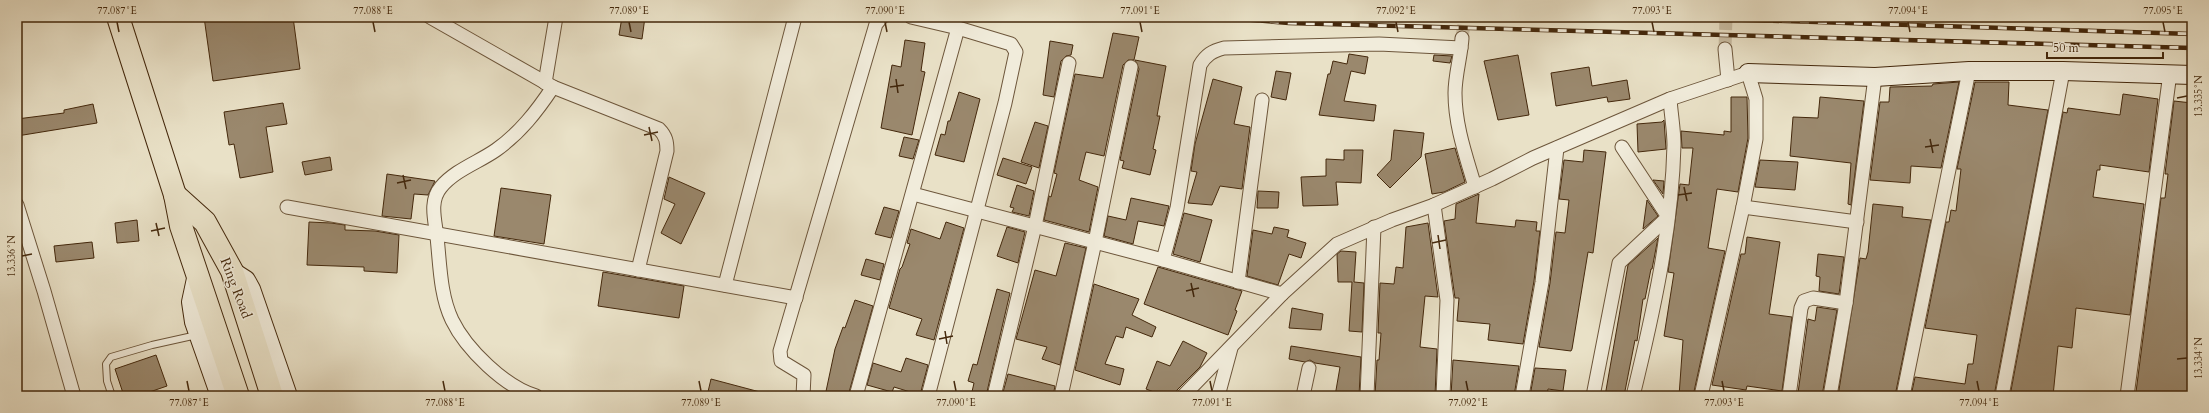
<svg xmlns="http://www.w3.org/2000/svg" width="2209" height="413" viewBox="0 0 2209 413" font-family="Cardo,serif">
	<rect width="100%" height="100%" fill="#e9e1c7"/>
	<filter id="stains"><feTurbulence type="fractalNoise" baseFrequency=".005" numOctaves="4"/><feColorMatrix values="0 0 0 0 .2 0 0 0 0 .09 0 0 0 0 .02 0 0 0 .5 -.17"/></filter>
	<radialGradient id="worn" r=".72"><stop offset=".6" stop-color="#630" stop-opacity="0"/><stop offset="1" stop-color="#630" stop-opacity=".3"/></radialGradient>
	<g fill="#9a886d" stroke="#44280c">
		<path d="M204 17H293L300 69 213 81Z"/>
		<path d="M622 17H645L642 39 619 35Z"/>
		<path d="M1113 33 1139 37 1134 60H1128L1123 65 1104 156 1086 152 1079 180 1098 187 1089 232 1044 220 1049 196 1051 197 1057 174 1054 173 1075 74 1103 78Z"/>
		<path d="M905 40 925 43 921 71 925 72 912 135 881 128 892 65 901 67Z"/>
		<path d="M1050 41 1073 45 1071 55 1066 56 1061 61 1054 97 1043 95Z"/>
		<path d="M1349 54 1368 57 1365 74 1351 71 1344 101 1376 105 1374 121 1319 115 1328 74H1330L1333 61 1347 64Z"/>
		<path d="M1434 55 1452 56 1450 63 1433 61Z"/>
		<path d="M1518 55 1529 115 1498 120 1484 61Z"/>
		<path d="M1135 60 1166 66 1157 116H1160L1153 149 1156 150 1150 175 1122 168 1124 161 1120 160 1139 69Z"/>
		<path d="M1589 67 1592 86 1627 80 1630 99 1608 102 1607 97 1556 106 1551 73Z"/>
		<path d="M1276 71 1291 73 1286 100 1271 97Z"/>
		<path d="M1213 79 1242 87 1234 124 1250 127 1242 189 1220 186 1212 205 1188 203 1197 172 1191 171 1195 144Z"/>
		<path d="M1959 82 1941 168 1911 166 1910 183 1870 180 1880 102H1889L1890 87 1932 86 1933 84Z"/>
		<path d="M1975 82H2009L2008 105 2048 110 1994 396H1911L1915 377 1965 384 1968 364H1973L1977 335 1925 328 1946 222H1949L1951 210 1956 211 1961 169H1957Z"/>
		<path d="M959 92 980 99 964 162 935 155 941 134 945 135 948 121H950Z"/>
		<path d="M2123 94 2158 99 2149 172 2100 165V170H2097L2093 197 2144 204 2130 315 2076 308 2072 348 2058 346 2053 396H2010L2063 112 2067 113 2068 108 2120 115Z"/>
		<path d="M1731 97H1747L1748 138 1738 192 1717 189 1708 248 1725 251 1693 396H1679L1683 340 1664 336 1674 273 1668 272 1680 184 1689 185 1693 148H1682L1681 131 1724 135V131L1731 132Z"/>
		<path d="M1820 97 1864 101 1851 205 1848 204 1851 163 1790 156 1793 117 1818 118Z"/>
		<path d="M2174 101 2192 103V396H2165L2136 392 2161 198H2165L2168 174H2165Z"/>
		<path d="M283 103 287 124 266 127 273 172 240 178 234 144 229 145 224 112Z"/>
		<path d="M93 104 97 123 17 136V119L64 113V110Z"/>
		<path d="M1664 120 1666 149 1638 152 1637 124 1662 122Z"/>
		<path d="M1035 122 1048 126 1039 168 1021 162Z"/>
		<path d="M1394 130 1424 133 1421 157 1390 188 1377 175 1391 160Z"/>
		<path d="M904 137 919 140 913 159 899 156Z"/>
		<path d="M1455 148 1465 182 1444 192 1432 194 1425 154Z"/>
		<path d="M1344 150H1363L1361 183 1336 182 1338 205 1303 206 1301 177 1326 176V159L1344 160Z"/>
		<path d="M1584 150 1606 152 1593 253 1588 252 1572 349 1571 351 1539 347 1550 283 1556 232 1565 233 1569 200 1559 199 1564 160 1583 162Z"/>
		<path d="M330 157 332 170 305 175 302 162Z"/>
		<path d="M1003 158 1032 167 1026 184 997 175Z"/>
		<path d="M1760 160 1798 162 1795 190 1755 187Z"/>
		<path d="M387 174 435 181 428 195 414 194 411 219 382 216Z"/>
		<path d="M669 177 705 193 681 244 661 233 675 204 664 199Z"/>
		<path d="M1653 180 1664 181 1663 194Z"/>
		<path d="M1017 185 1034 191 1029 216 1012 212 1014 208 1010 207Z"/>
		<path d="M501 188 551 195 544 244 494 236Z"/>
		<path d="M1258 191 1279 192 1278 208H1257Z"/>
		<path d="M1479 194 1476 223 1515 227 1516 220 1537 222 1536 231H1540L1534 281 1523 344 1488 340 1490 324 1457 321 1459 298H1455L1444 221 1455 219 1456 204Z"/>
		<path d="M1131 198 1169 206 1164 226 1138 221 1133 244 1104 236 1108 216 1126 220Z"/>
		<path d="M1647 200 1658 216 1643 229 1646 207Z"/>
		<path d="M1873 204 1903 207 1902 217 1931 220 1895 396H1838L1860 258 1866 259 1868 252Z"/>
		<path d="M884 207 899 211 891 238 875 234Z"/>
		<path d="M1184 213 1212 220 1200 262 1173 254Z"/>
		<path d="M137 220 139 241 117 243 115 223Z"/>
		<path d="M309 222 331 223 345 225V230L375 231 399 235 397 273 364 271V267L307 265Z"/>
		<path d="M946 222 964 228 934 340 916 335 922 319 889 308 900 269 902 267 910 244 907 243 911 229 940 239Z"/>
		<path d="M1428 223 1438 297 1425 296 1420 347 1437 349 1435 396H1375L1377 360H1379L1381 333H1378L1380 283 1394 284 1396 267 1403 268 1406 227Z"/>
		<path d="M1007 227 1025 232 1018 263 997 256Z"/>
		<path d="M1274 227 1289 230 1287 237 1306 243 1301 258 1289 254 1278 285 1247 276 1253 230 1272 234Z"/>
		<path d="M1747 237 1780 242 1769 314 1792 317 1782 391 1747 386 1746 390 1712 385 1741 254H1745Z"/>
		<path d="M1658 238 1652 269H1651L1645 299H1643L1637 341 1635 340 1624 396H1605L1628 265Z"/>
		<path d="M92 242 94 258 56 262 54 246Z"/>
		<path d="M1065 243 1086 248 1060 365 1042 359 1047 347 1016 339 1035 270 1056 276Z"/>
		<path d="M1341 251 1356 252 1354 282 1364 283 1362 332 1349 331 1352 282H1338L1337 254Z"/>
		<path d="M1818 254 1844 257 1839 294 1819 291 1820 277 1816 276Z"/>
		<path d="M866 259 884 264 880 280 861 275Z"/>
		<path d="M1158 267 1242 291 1235 310 1237 311 1228 335 1144 304Z"/>
		<path d="M603 272 684 286 679 318 598 306Z"/>
		<path d="M1094 284 1139 299 1132 315 1156 327 1152 337 1126 327 1123 338 1116 336 1105 364 1124 369 1120 385 1075 370Z"/>
		<path d="M997 289 1010 293 986 396H971L974 383 968 381 973 364 977 365Z"/>
		<path d="M855 300 873 306 848 396H825L835 349 843 327 845 328Z"/>
		<path d="M1817 307 1837 310 1822 396H1804V394L1798 393 1808 319 1815 321Z"/>
		<path d="M1292 308 1323 314 1321 330 1289 328Z"/>
		<path d="M1183 341 1207 353 1200 367 1177 390 1175 396H1164L1146 389 1157 361 1170 366Z"/>
		<path d="M1291 346 1361 357 1359 396H1335L1340 367 1315 363 1310 360 1305 362 1289 359Z"/>
		<path d="M156 355 167 386 138 396H124L115 369Z"/>
		<path d="M906 358 928 365 920 395 894 387 892 392 867 385 873 363 901 372Z"/>
		<path d="M1453 360 1519 366 1514 396H1451Z"/>
		<path d="M1535 368 1566 370 1563 391 1548 389 1547 396H1530Z"/>
		<path d="M1008 374 1055 386 1053 396H1002Z"/>
		<path d="M711 379 760 392 759 396H707Z"/>
	</g>
	<g fill="none" stroke-linecap="round" stroke-linejoin="round">
		<g stroke="#c8bca2" stroke-width="13" stroke-dasharray="13 6" stroke-linecap="butt">
			<path d="M1462 38 1465 17"/>
			<path d="M1725 49 1726 17"/>
		</g>
		<g stroke="#6d563b" stroke-width="8">
			<path id="lane" d="M112 396 107 381 106 364 111 357 152 345 197 335"/>
		</g>
		<g stroke="#6d563b" stroke-width="15">
			<g id="street">
				<path d="M430 17 553 87 659 129C666 136 667 142 667 151L638 270"/>
				<path d="M911 17 958 28 1011 44 1016 52 1005 103 928 396"/>
				<path d="M1462 38C1461 56 1455 75 1455 93 1455 126 1466 156 1475 187"/>
				<path d="M1725 49 1728 80"/>
				<path d="M545 83 556 17"/>
				<path d="M913 194 1163 260 1282 294"/>
				<path d="M17 205 44 291 74 396"/>
				<path d="M1434 205 1447 300 1443 396"/>
				<path d="M287 207 796 298"/>
				<path d="M1743 207 1857 222"/>
				<path d="M1163 260 1177 208 1200 65C1206 55 1212 51 1224 48L1379 44 1461 48"/>
				<path d="M1238 282 1262 100"/>
				<path d="M725 285 795 17"/>
				<path d="M536 396C505 387 466 349 452 320 440 295 440 264 437 237 435 220 429 201 441 187 455 170 479 162 496 150 520 133 537 111 553 87"/>
				<path d="M803 396 804 375 781 361 780 351 876 24 882 17"/>
				<path d="M856 396 958 28"/>
				<path d="M994 396 1035 226 1069 63"/>
				<path d="M1061 396 1095 242 1131 67"/>
				<path d="M1183 396 1282 294 1337 244 1392 220 1434 205 1492 179 1533 158 1670 99 1748 73 1756 99V139L1743 207 1701 396"/>
				<path d="M1218 396 1231 348"/>
				<path d="M1303 396 1309 368"/>
				<path d="M1367 396 1374 227"/>
				<path d="M1522 396 1542 282 1557 148"/>
				<path d="M1593 396 1619 263 1668 217 1622 147"/>
				<path d="M1633 396C1653 314 1672 229 1674 145 1674 130 1671 114 1670 99"/>
				<path d="M1789 396 1801 308 1804 301 1813 298 1846 303"/>
				<path d="M1830 396 1846 303 1875 77"/>
				<path d="M1903 396 1969 71"/>
				<path d="M2002 396 2063 71"/>
				<path d="M2127 396 2170 73"/>
			</g>
		</g>
		<g stroke="#44280c" stroke-width="20">
			<g id="secondary">
				<path d="M1748 73 1875 77 1969 71H2063L2192 75"/>
				<path d="M232 271 246 280 251 289 288 396"/>
				<path d="M197 274 191 302 194 322 220 396"/>
			</g>
		</g>
		<g stroke="#44280c" stroke-width="24">
			<g id="highway">
				<path d="M118 17 175 195 181 226 238 396"/>
				<path d="M175 195 205 222 232 271 272 396"/>
			</g>
		</g>
		<use href="#lane" stroke="#f1ecdb" stroke-width="6"/>
		<use href="#street" stroke="#f1ecdb" stroke-width="13"/>
		<use href="#secondary" stroke="#f1ecdb" stroke-width="18"/>
		<use href="#highway" stroke="#e9e1c7" stroke-width="22"/>
		<g stroke="#44280c" stroke-width="4.5">
			<g id="rail">
				<path d="M1216 17 1289 23 2192 48"/>
				<path d="M1656 17 2192 34"/>
			</g>
		</g>
		<use href="#rail" stroke="#f1ecdb" stroke-width="3" stroke-dasharray="9" stroke-linecap="butt"/>
	</g>
	<path fill="none" stroke="#44280c" stroke-width="1.5" d="M117 22 119 32M373 22 375 32M629 22 631 32M885 22 887 32M1140 22 1142 32M1396 22 1398 32M1652 22 1654 32M1908 22 1910 32M2163 22 2165 32M896 79 898 93M890 87 904 85M2177 98 2187 96M649 127 652 141M644 135 658 132M1930 139 1933 153M1925 147 1939 145M403 175 406 189M397 183 411 180M1684 187 1687 201M1678 195 1692 193M156 223 159 236M151 231 165 228M1438 235 1440 249M1432 243 1446 240M22 256 32 254M1191 283 1194 297M1186 291 1199 288M945 331 947 344M939 339 953 336M2177 359 2187 358M187 381 189 391M443 381 445 391M699 381 701 391M954 381 956 391M1210 381 1212 391M1466 381 1468 391M1722 381 1724 391M1977 381 1979 391"/>
	<g text-anchor="middle" dominant-baseline="central" stroke-width="3" stroke-linejoin="round" paint-order="stroke">
		<g font-size="14" fill="#44280c" stroke="#f1ecdb">
			<text transform="translate(236 288) rotate(69)">Ring Road</text>
		</g>
	</g>
	<rect width="2209" height="413" fill="none" stroke="#e9e1c7" stroke-width="44"/>
	<path d="M2047 52v6h116v-6" fill="none" stroke="#44280c" stroke-width="2"/>
	<text x="2053" y="52" font-size="12" fill="#44280c" stroke="#f1ecdb" stroke-width="3" paint-order="stroke">50 m</text>
	<rect x="22" y="22" width="2165" height="369" fill="none" stroke="#44280c" stroke-width="1.5"/>
	<g font-size="10" text-anchor="middle" fill="#44280c">
		<text x="117" y="14">77.087°E</text>
		<text x="373" y="14">77.088°E</text>
		<text x="629" y="14">77.089°E</text>
		<text x="885" y="14">77.090°E</text>
		<text x="1140" y="14">77.091°E</text>
		<text x="1396" y="14">77.092°E</text>
		<text x="1652" y="14">77.093°E</text>
		<text x="1908" y="14">77.094°E</text>
		<text x="2163" y="14">77.095°E</text>
		<text transform="translate(2198 96) rotate(-90)" y="4">13.335°N</text>
		<text transform="translate(11 256) rotate(-90)" y="4">13.336°N</text>
		<text transform="translate(2198 358) rotate(-90)" y="4">13.334°N</text>
		<text x="189" y="406">77.087°E</text>
		<text x="445" y="406">77.088°E</text>
		<text x="701" y="406">77.089°E</text>
		<text x="956" y="406">77.090°E</text>
		<text x="1212" y="406">77.091°E</text>
		<text x="1468" y="406">77.092°E</text>
		<text x="1724" y="406">77.093°E</text>
		<text x="1979" y="406">77.094°E</text>
	</g>
	<rect width="100%" height="100%" filter="url(#stains)"/>
	<rect width="100%" height="100%" fill="url(#worn)"/>
</svg>
